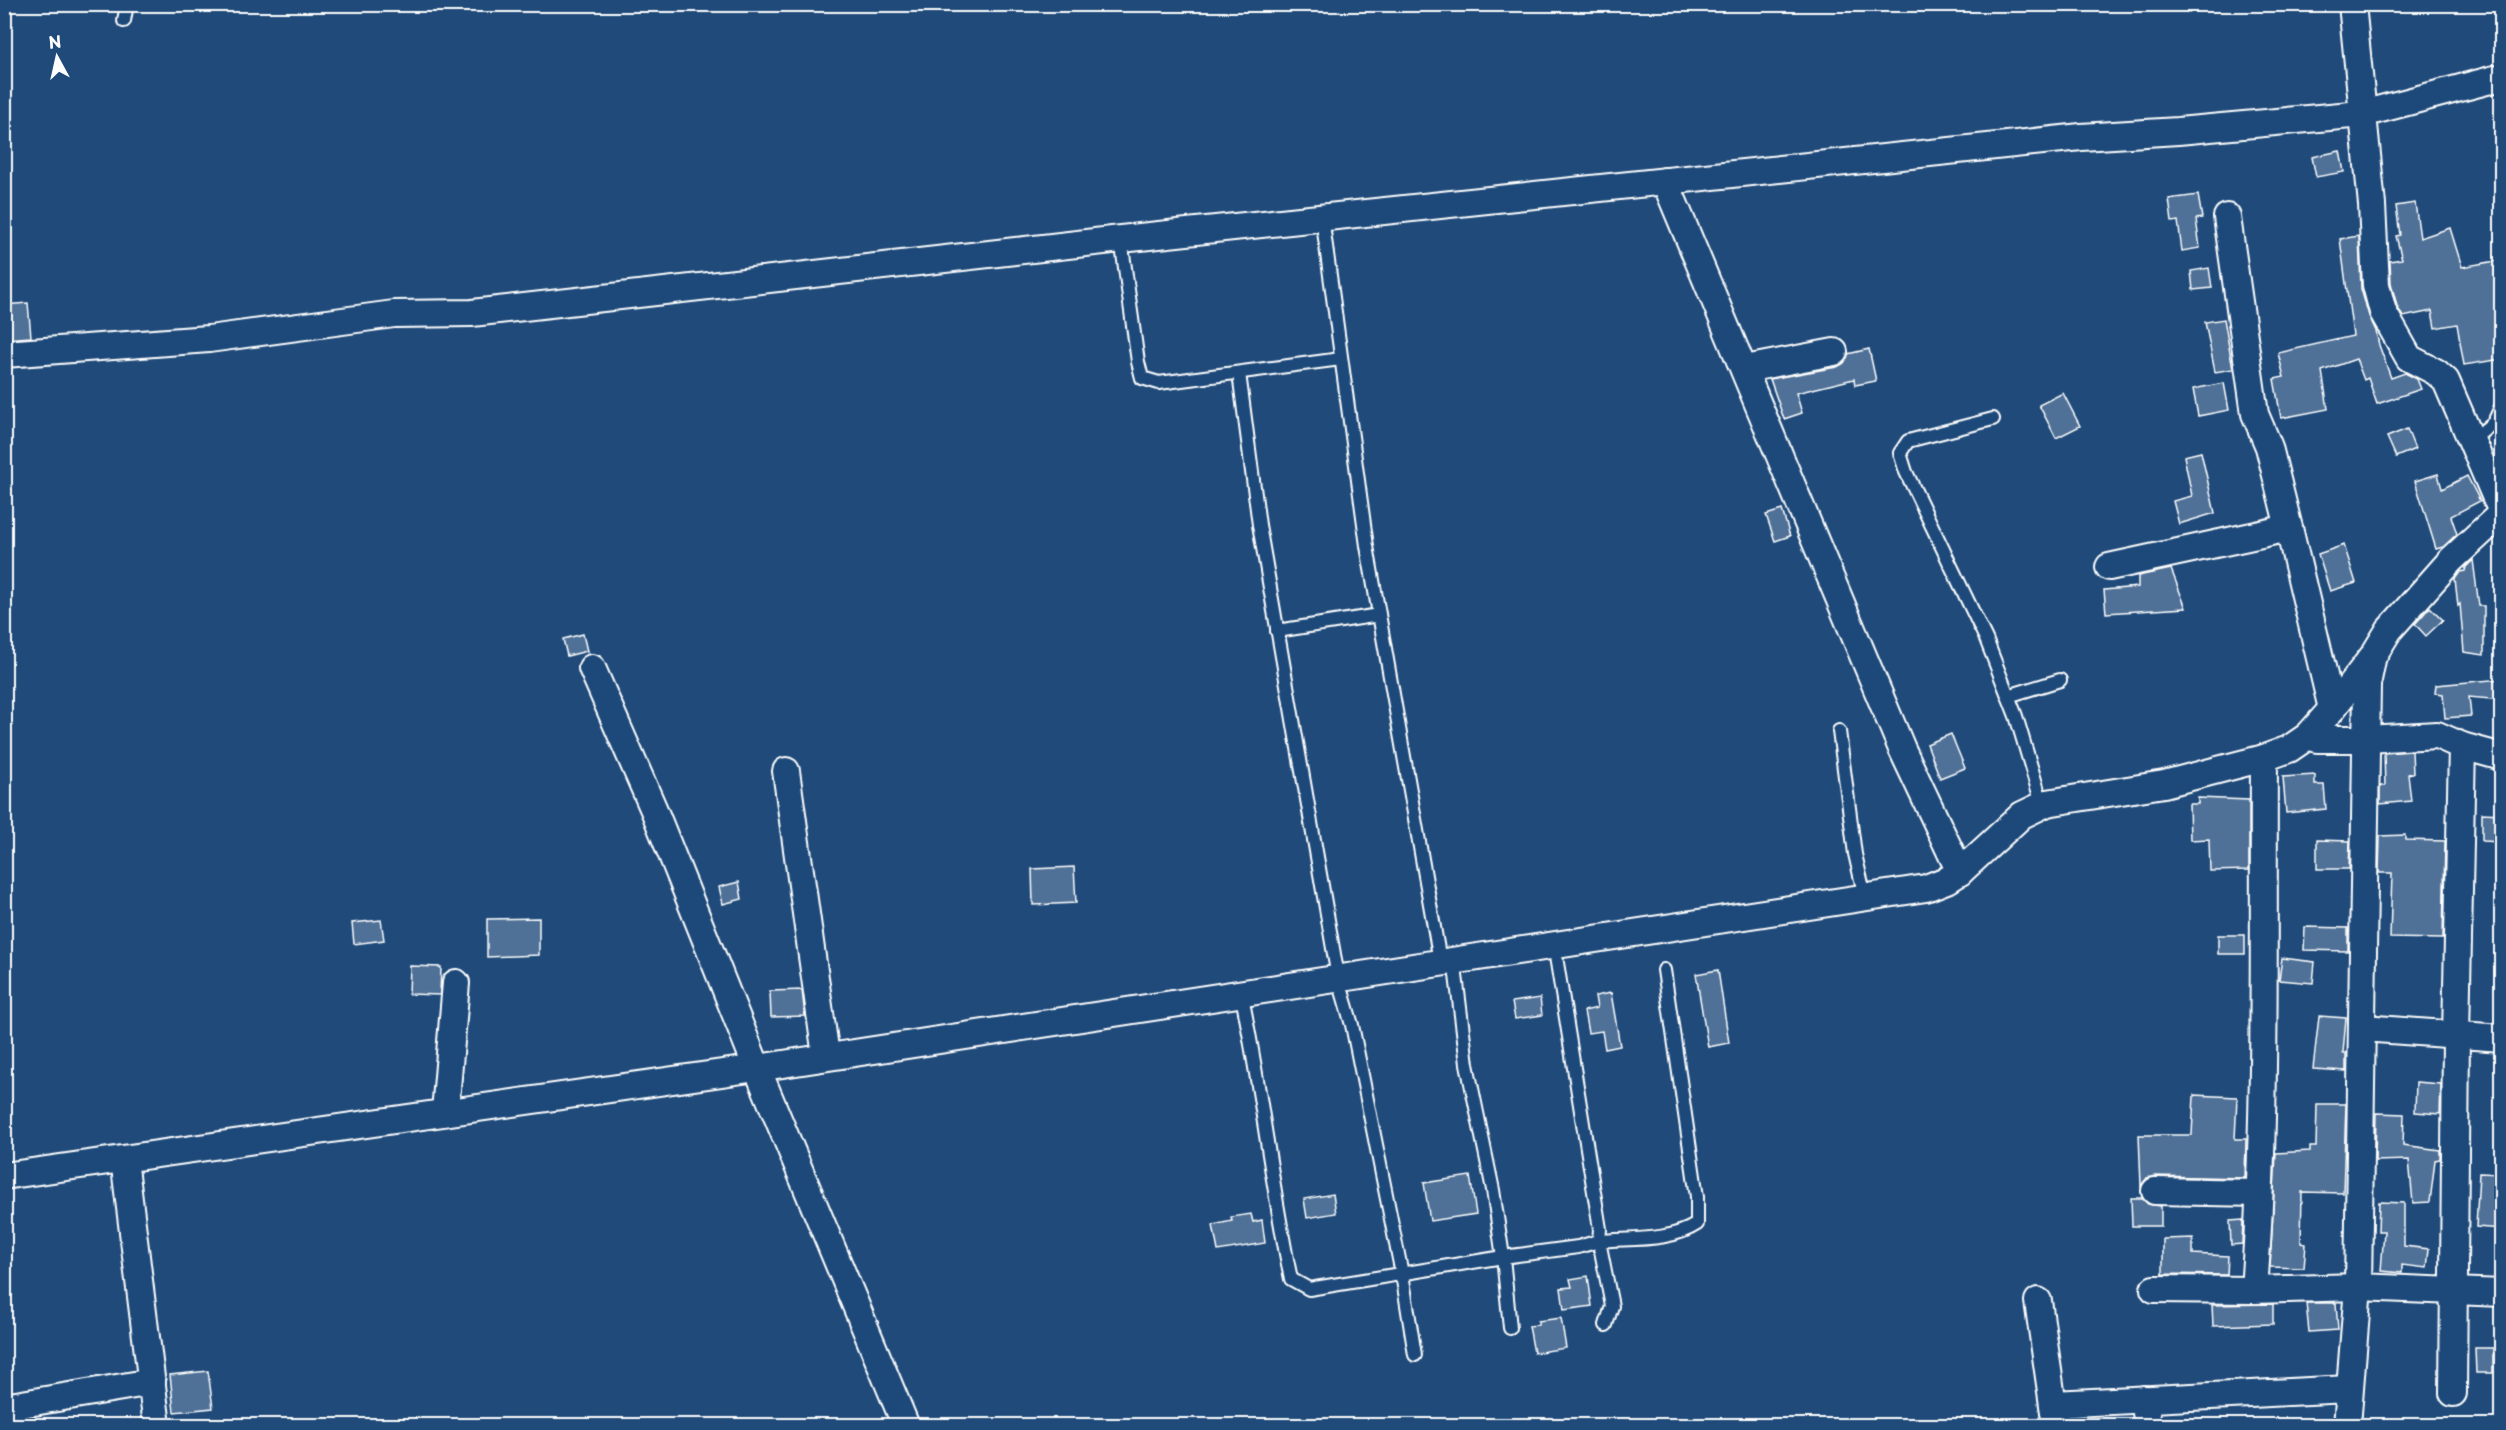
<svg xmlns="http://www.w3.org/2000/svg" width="2506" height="1430" viewBox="0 0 2506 1430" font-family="'Playpen Sans',sans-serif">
	<rect width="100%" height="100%" fill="#1f4a7a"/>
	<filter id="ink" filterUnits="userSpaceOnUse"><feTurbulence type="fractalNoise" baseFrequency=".0167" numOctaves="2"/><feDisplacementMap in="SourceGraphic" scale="12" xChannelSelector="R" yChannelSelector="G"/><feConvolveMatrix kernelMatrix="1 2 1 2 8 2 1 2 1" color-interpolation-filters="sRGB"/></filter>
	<g filter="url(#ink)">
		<g fill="#507197" stroke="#fff" stroke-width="1.5">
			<path d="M2340 151 2344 172 2316 177 2312 157Z"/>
			<path d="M2198 195 2202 218 2196 219 2200 248 2182 251 2178 221 2172 222 2169 199Z"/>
			<path d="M2415 203 2420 238 2450 228 2462 267 2502 260V359L2464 365 2457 324 2435 328 2432 311 2403 317 2397 306 2391 283 2390 261 2402 259 2396 236 2400 235 2396 206Z"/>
			<path d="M2359 236 2361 289 2369 316 2376 331 2379 345 2391 378 2405 373 2417 379 2421 389 2377 404 2368 378 2364 380 2356 359 2322 371 2328 409 2281 418 2274 379 2284 377 2278 353 2353 336 2340 239Z"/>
			<path d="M2209 268 2212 288 2193 290 2191 271Z"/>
			<path d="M28 303 31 337 4 339V305Z"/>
			<path d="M2224 319 2233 369 2215 372 2205 322Z"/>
			<path d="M1869 349 1876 381 1855 385 1854 379 1796 393 1802 413 1784 419 1770 379 1837 367 1844 363 1848 354Z"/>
			<path d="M2224 383 2229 410 2198 416 2193 389Z"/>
			<path d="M2063 393 2080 426 2056 438 2039 405Z"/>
			<path d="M2407 429 2415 449 2396 457 2387 437Z"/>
			<path d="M2201 452 2215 513 2179 524 2173 501 2192 496 2184 456Z"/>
			<path d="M2438 474 2442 489 2467 476 2480 501 2451 516 2457 534 2443 547 2436 549 2415 481Z"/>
			<path d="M1782 510 1790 536 1775 541 1766 515Z"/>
			<path d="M2344 545 2356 583 2330 591 2318 554Z"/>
			<path d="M2473 560 2479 606H2484V655L2464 652 2460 604 2458 606 2455 579 2460 572 2465 571 2466 567Z"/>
			<path d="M2171 569 2186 608 2106 613 2104 590 2138 587V576Z"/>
			<path d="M2430 607 2443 620 2426 636 2415 624Z"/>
			<path d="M583 634 587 651 567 656 563 639Z"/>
			<path d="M2502 679V700L2469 697 2471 716 2445 718 2443 694 2435 693 2436 685Z"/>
			<path d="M1951 734 1965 768 1940 778 1927 744Z"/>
			<path d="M2412 751 2413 773 2408 774 2411 801 2380 804V786H2385L2384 753Z"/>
			<path d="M2315 775V785H2324L2326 809 2286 813 2283 777Z"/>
			<path d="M2198 798 2249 800V870L2210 871 2209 839 2190 840 2189 804H2198Z"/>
			<path d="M2482 813 2502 814V842L2482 841Z"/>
			<path d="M2405 835V840L2445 841 2443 939 2390 938 2392 873H2379L2380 836Z"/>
			<path d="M2317 840 2350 841 2349 869H2317Z"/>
			<path d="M1074 867 1076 903 1033 905 1032 869Z"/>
			<path d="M739 882 742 899 723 904 719 887Z"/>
			<path d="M539 918V955L487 957V919Z"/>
			<path d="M381 920 384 940 354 944 352 923Z"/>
			<path d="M2305 927 2348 928V951L2304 950Z"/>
			<rect x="2218" y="935" width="27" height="19"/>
			<path d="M2282 958 2315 962 2313 983 2279 980Z"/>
			<path d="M410 966 441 967 440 995 409 994Z"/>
			<path d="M1718 970 1729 1043 1708 1047 1696 974Z"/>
			<path d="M802 990 805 1016 771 1017 770 991Z"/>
			<path d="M1611 993 1620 1046 1605 1049 1602 1031 1588 1033 1584 1011 1597 1008 1595 996Z"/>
			<path d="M1540 998 1542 1015 1515 1019 1512 1002Z"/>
			<path d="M2319 1016 2346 1018 2343 1053H2346V1071L2313 1069Z"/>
			<path d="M2416 1082 2441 1084 2440 1114 2415 1112Z"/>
			<path d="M2194 1095 2237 1097 2235 1139H2246L2245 1178 2155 1176 2147 1178 2141 1186 2139 1135H2192Z"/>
			<path d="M2317 1104H2346L2343 1193 2302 1192 2301 1243 2306 1244 2304 1268 2270 1267 2276 1153 2310 1151V1147H2316Z"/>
			<path d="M2376 1113 2404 1114 2403 1145 2440 1150V1159L2435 1160 2430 1202 2413 1203 2409 1160 2375 1161Z"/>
			<path d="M2479 1173 2502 1174V1229L2476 1227Z"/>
			<path d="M1470 1176 1476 1214 1430 1221 1424 1183Z"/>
			<path d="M1333 1194 1336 1213 1307 1218 1304 1199Z"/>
			<path d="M2131 1198H2142L2148 1204 2161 1206V1226H2132Z"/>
			<path d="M2379 1202 2404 1203V1246L2429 1249 2427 1268 2402 1265V1273L2381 1271 2384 1231H2378Z"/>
			<path d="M1251 1214 1253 1222 1262 1220 1265 1243 1218 1251 1213 1225 1232 1221 1231 1217Z"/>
			<path d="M2243 1220 2242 1244 2231 1245 2230 1221Z"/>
			<path d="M2193 1238V1254L2228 1256 2227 1275 2163 1274V1239Z"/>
			<path d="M1588 1276 1592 1306 1564 1310 1561 1288 1572 1287 1570 1279Z"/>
			<path d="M2336 1303 2338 1330 2309 1332 2306 1303Z"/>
			<path d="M2273 1304V1324L2213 1326 2212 1305Z"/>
			<path d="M1561 1318 1566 1348 1534 1353 1529 1326 1538 1325V1321Z"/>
			<path d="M2475 1348H2493V1373H2476Z"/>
			<path d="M208 1371 213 1408 174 1412 170 1375Z"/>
		</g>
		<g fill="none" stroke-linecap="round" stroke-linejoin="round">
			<g stroke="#fff" stroke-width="16">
				<g id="lane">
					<path d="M124 21 127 4"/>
					<path d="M1322 217 1367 546 1440 961"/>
					<path d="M1121 239 1138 362 1142 378 1159 383 1341 359"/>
					<path d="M1239 373 1259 525 1338 977 1352 1025 1402 1274 1415 1355"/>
					<path d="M1993 419 1908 441 1900 453 1906 472 1986 639 2016 716 2043 807"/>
					<path d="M2470 442 2494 422 2502 405"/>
					<path d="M1277 631 1379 615"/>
					<path d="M2008 696 2060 680"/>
					<path d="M1839 731 1855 854 1865 897"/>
					<path d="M1241 992C1261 1087 1271 1184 1291 1279L1309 1289 1503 1257 1493 1190 1467 1064 1454 959"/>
					<path d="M1606 1325 1612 1306 1599 1241C1630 1238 1670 1242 1697 1224V1197L1664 970"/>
					<path d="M1510 1328 1503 1257 1578 1247 1599 1241 1600 1229 1554 944"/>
				</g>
			</g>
			<g stroke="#fff" stroke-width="30">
				<g id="street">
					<path d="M2352 4 2372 205 2376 285 2383 312 2409 358 2436 372 2446 381 2502 512"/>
					<path d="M1665 181 1902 749 1960 872"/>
					<path d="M2227 217 2255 414 2269 447 2289 528"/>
					<path d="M4 354 209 339 394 314 472 313 1121 239 2081 137 2178 131 2362 114 2502 77"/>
					<path d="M1745 369 1834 352"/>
					<path d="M2109 567 2289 528 2332 709"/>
					<path d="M592 668 654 810 757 1068 906 1426"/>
					<path d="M2308 736 2317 739H2367L2437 735 2462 746 2502 757"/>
					<path d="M2264 758C2263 935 2267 1113 2254 1290L2358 1287 2502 1293"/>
					<path d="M786 771 826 1056"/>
					<path d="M2362 1028 2502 1038"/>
					<path d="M445 1112 456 983"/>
					<path d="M124 1159 157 1426"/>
					<path d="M4 1176 757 1068 1926 888 1949 879 1960 872 2022 815 2047 803 2164 784 2264 758 2289 749 2308 736 2332 709 2373 656 2389 630 2451 560 2502 513"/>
					<path d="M2155 1191 2259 1193"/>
					<path d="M2154 1289 2254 1290"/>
					<path d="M2038 1301 2056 1426"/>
					<path d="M2453 1393 2456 1035 2462 746"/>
					<path d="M2144 1399 2148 1426"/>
					<path d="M2053 1404 2349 1389"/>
					<path d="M4 1407 152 1382"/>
					<path d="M2347 1426 2358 1287 2367 685 2372 660"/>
				</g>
			</g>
			<use href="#lane" stroke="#1f4a7a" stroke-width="12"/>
			<use href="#street" stroke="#1f4a7a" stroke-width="26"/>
		</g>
	</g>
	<rect width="2506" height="1430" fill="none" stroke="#1f4a7a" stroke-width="24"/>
	<rect x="12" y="12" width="2482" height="1406" fill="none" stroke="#fff" stroke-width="2" filter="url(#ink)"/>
	<g transform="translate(57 57) rotate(352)" stroke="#1f4a7a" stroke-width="4.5" paint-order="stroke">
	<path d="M0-4.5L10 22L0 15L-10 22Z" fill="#ffffff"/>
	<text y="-9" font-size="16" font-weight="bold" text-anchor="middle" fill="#ffffff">N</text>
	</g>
</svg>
